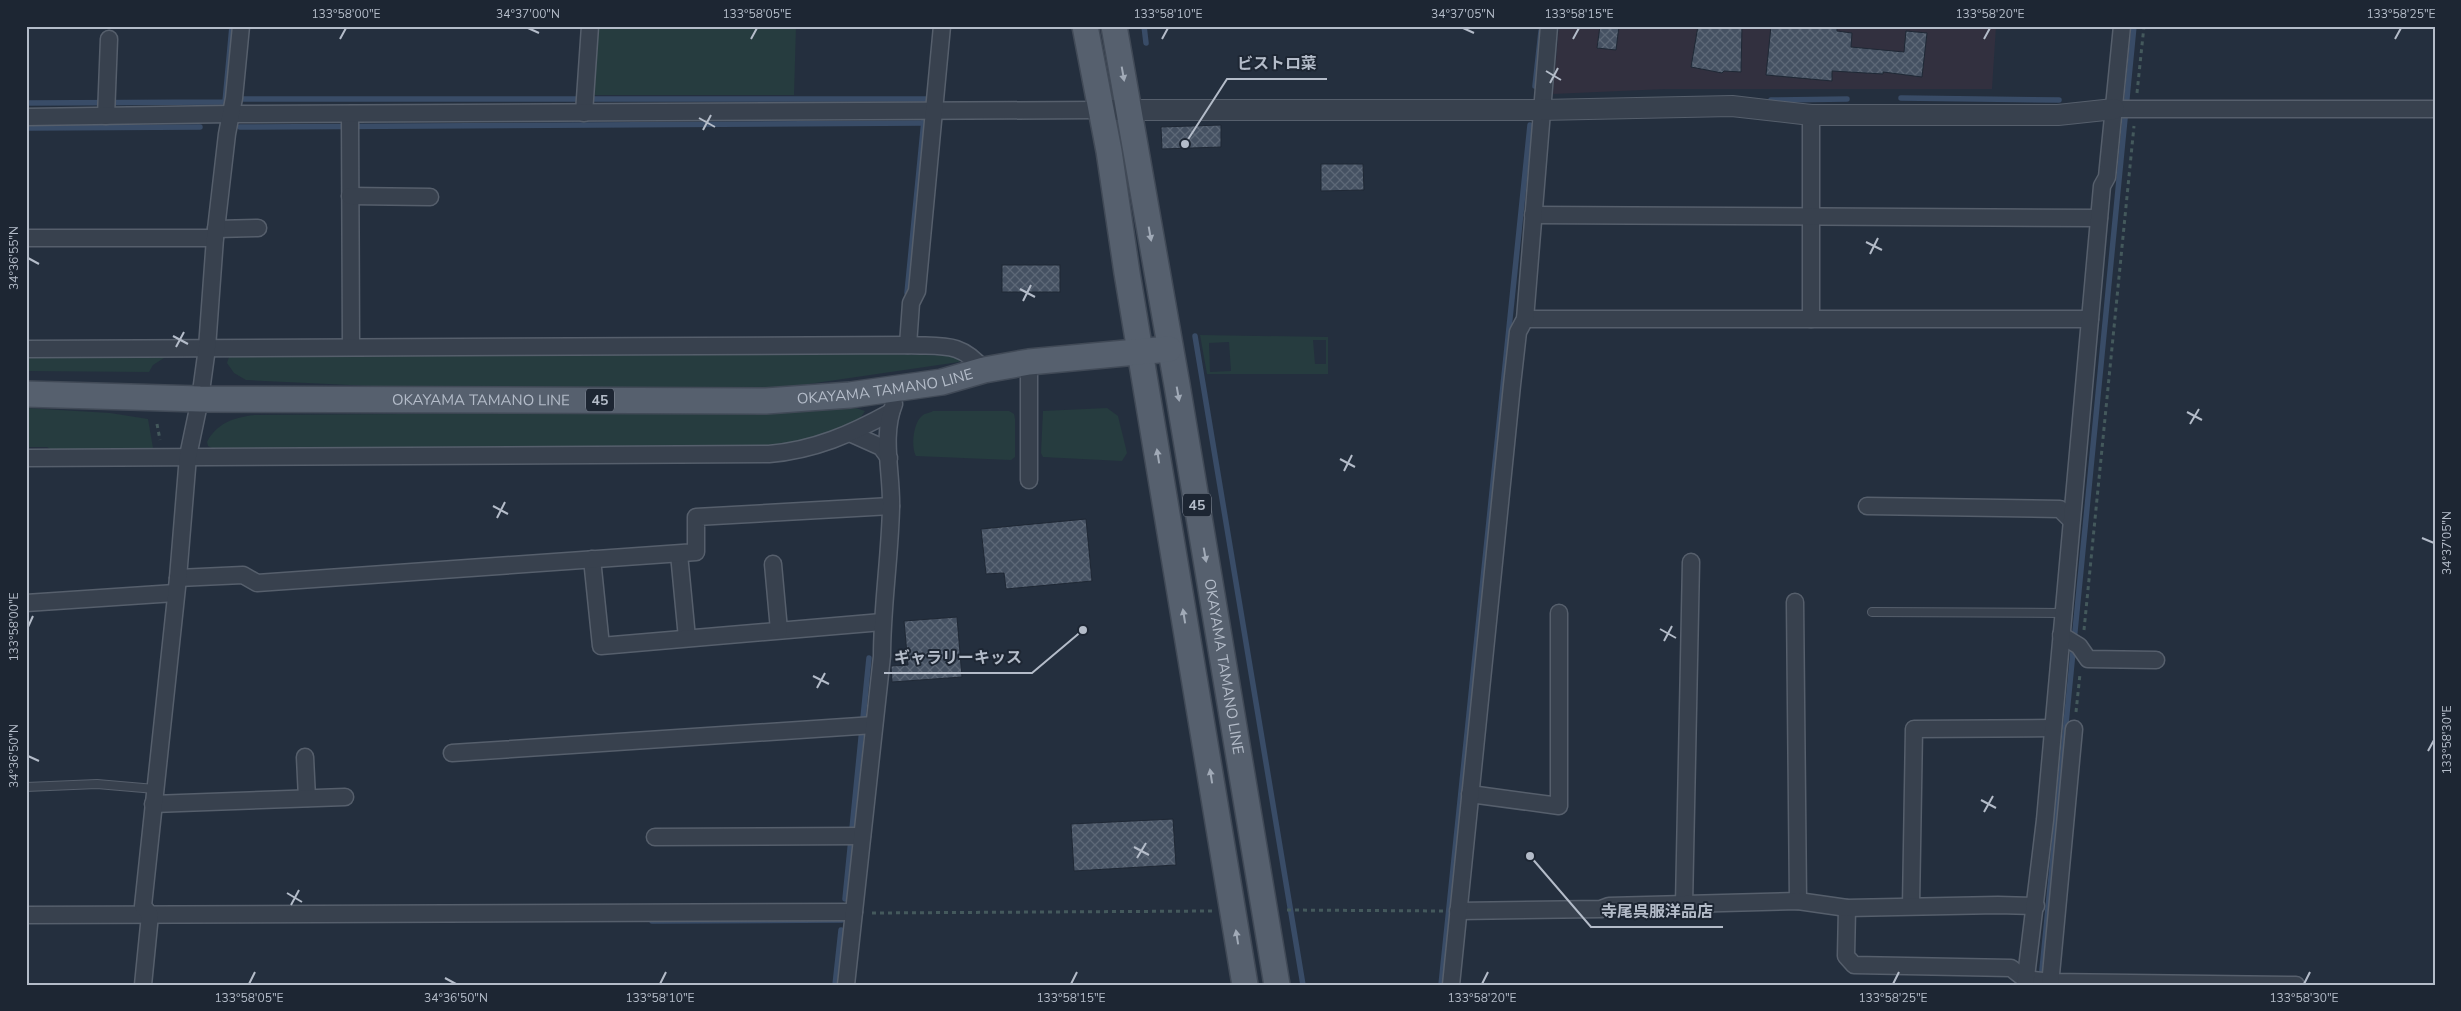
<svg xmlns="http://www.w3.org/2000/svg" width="2461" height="1011" viewBox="0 0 2461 1011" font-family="'Nunito Sans','Noto Sans JP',sans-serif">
	<defs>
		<pattern id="building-cross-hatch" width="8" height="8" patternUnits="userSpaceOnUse" patternTransform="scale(1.25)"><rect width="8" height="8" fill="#455162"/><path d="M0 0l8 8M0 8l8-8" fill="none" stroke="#5d6877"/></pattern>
	</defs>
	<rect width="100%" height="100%" fill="#242f3e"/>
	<path fill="#32303f" d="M1559 26H1996L1992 89H1665L1553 94Z"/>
	<g fill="#263c3f" fill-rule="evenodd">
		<path d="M598 26H796L794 95H593Z"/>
		<path d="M1200 335 1328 337V374H1207ZM1313 340H1326V364H1315ZM1229 342 1231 371 1210 372 1209 343Z"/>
		<path d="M818 352 958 356 961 360 959 362 788 387 413 388 246 380 234 373 227 363 229 357 234 355Z"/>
		<path d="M26 356H167L153 365 149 372 26 371Z"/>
		<path d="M26 408 110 413 148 419 153 448 52 450 47 447H26Z"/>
		<path d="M856 408 865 411 859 420 804 441 764 447 212 448 208 446 207 442C217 423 233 418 254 415L807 411Z"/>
		<path d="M1107 408 1118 416 1127 453 1122 461 1043 457 1041 453 1043 411Z"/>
		<path d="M933 411H1009L1014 414 1015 419V457L1011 460 916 456C911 447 913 423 922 416 924 413 930 413 933 411Z"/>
	</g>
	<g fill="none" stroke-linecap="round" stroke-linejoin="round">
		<g stroke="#394c67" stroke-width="5.5">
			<path d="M1144 26 1146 43"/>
			<path d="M1535 86 1541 31"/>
			<path d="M1901 98 2059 100"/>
			<path d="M1771 100 1847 99"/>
			<path d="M225 102 232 26"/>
			<path d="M26 103 225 102 243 99H927"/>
			<path d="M240 127 923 123"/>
			<path d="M26 128 200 127"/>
			<path d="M907 293 924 120"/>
			<path d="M1195 336 1303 985"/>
			<path d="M845 899 869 658"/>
			<path d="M652 921 842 920"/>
			<path d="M2041 980 2134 26"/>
			<path d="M835 985 841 930"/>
			<path d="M1441 985 1530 125"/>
		</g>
	</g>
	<g fill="url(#building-cross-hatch)" stroke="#1f2835">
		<path d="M1600 26H1619L1616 50 1597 48Z"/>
		<path d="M1698 26H1742L1741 72 1724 71 1722 73 1691 67Z"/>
		<path d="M1771 26H1837V31L1852 33 1851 47 1904 52 1906 31 1927 33 1922 77 1883 72V74L1832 71V81L1766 75Z"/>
		<path d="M1221 125V147L1162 149 1161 127Z"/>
		<path d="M1321 164H1363L1364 190 1321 191Z"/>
		<rect x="1002" y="265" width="58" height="27"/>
		<path d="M1086 519 1092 581 1006 589 1004 573 986 574 981 529Z"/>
		<path d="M957 617 962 677 892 682 891 666 908 665 904 621Z"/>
		<path d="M1173 819 1176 865 1074 871 1071 824Z"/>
	</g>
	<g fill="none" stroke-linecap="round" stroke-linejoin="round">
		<g stroke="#565f6c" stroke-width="10">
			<g id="service">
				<path d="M1872 612 2063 613"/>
				<path d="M26 787 97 784 155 789"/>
			</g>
		</g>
		<g stroke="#565f6c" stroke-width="19">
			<g id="minor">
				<path d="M2114 109H2435"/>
				<path d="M584 113 590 26"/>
				<path d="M350 114 351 347"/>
				<path d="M1811 115V319"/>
				<path d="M106 116 109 39"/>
				<path d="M26 117 231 114 1099 110"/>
				<path d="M350 196 430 197"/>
				<path d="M1533 215 2099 218"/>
				<path d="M216 229 258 228"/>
				<path d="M26 238H215"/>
				<path d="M1525 319H2090"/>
				<path d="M908 345 911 303 917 291 942 26"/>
				<path d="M26 349 908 345C943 347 960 341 984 370"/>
				<path d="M852 434 881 447 889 458"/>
				<path d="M26 458 769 454C815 450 851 434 891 412"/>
				<path d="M1029 480V362"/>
				<path d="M1867 506 2060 509 2071 520"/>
				<path d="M679 554 687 638"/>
				<path d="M592 559 601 646 882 622"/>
				<path d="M773 564 779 630"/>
				<path d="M178 578 243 575 257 583 696 552V517L891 506"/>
				<path d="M1795 602 1798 901"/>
				<path d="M26 603 175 593"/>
				<path d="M2061 635 2079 646 2088 659 2156 660"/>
				<path d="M452 753 874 725"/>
				<path d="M305 757 307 798"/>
				<path d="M1470 794 1559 806V613"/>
				<path d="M153 804 345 797"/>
				<path d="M655 837 862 836"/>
				<path d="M1684 905 1691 562"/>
				<path d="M1911 906 1914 729 2053 728"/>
				<path d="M1847 908 1846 956 1854 965 2011 968 2025 979 2051 982 2296 985"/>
				<path d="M1458 911 1601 909 1609 906 1798 901 1847 908 1998 905 2036 906"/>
				<path d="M26 915 854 912"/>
				<path d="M143 985 150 915 143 906 178 578 188 456 200 399 207 348 215 238 227 134 234 98 241 26"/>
				<path d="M846 985 882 656C882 606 890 557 891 507 892 474 881 436 894 404"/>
				<path d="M1451 985 1512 385 1518 332 1525 319 1549 26"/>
				<path d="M2025 985 2045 820 2102 186 2107 177 2122 26"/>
				<path d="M2050 985 2074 729"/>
			</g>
		</g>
		<g stroke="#565f6c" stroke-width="22">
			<path id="tertiary" d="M1099 110H1541L1732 106 1811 115H2058L2114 109"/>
		</g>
		<g stroke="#414a57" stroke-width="28">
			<g id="primary">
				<path d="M1085 26 1109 151 1127 273 1245 985"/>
				<path id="s1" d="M1114 26 1177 385 1277 985"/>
				<path id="s2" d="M26 394 200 399 766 401 850 395 942 382 984 370 1029 362 1169 349"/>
			</g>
		</g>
		<g stroke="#44595c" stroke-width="3" stroke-dasharray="4 4" stroke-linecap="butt">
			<path d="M2137 93 2144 26"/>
			<path d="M157 424 160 440"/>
			<path d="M2084 630 2134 126"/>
			<path d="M2076 712 2080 674"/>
			<path d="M1287 910 1443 911"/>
			<path d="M872 913 1213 911"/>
		</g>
		<use href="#service" stroke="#38414e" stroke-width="8"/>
		<use href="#minor" stroke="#38414e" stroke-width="16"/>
		<use href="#tertiary" stroke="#38414e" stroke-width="20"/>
		<use href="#primary" stroke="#56606e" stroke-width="25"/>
	</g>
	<defs><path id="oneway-solid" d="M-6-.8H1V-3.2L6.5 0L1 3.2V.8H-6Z" transform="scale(1.25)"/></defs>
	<g fill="#a1aab7">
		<use href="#oneway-solid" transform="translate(1123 74) rotate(80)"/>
		<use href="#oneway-solid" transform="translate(1150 234) rotate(80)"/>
		<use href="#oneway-solid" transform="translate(1178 394) rotate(80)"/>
		<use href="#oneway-solid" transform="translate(1158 456) rotate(-99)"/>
		<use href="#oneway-solid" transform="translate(1205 555) rotate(80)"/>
		<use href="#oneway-solid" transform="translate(1184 616) rotate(-99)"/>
		<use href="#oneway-solid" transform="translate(1211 776) rotate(-99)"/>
		<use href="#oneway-solid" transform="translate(1237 937) rotate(-99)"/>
	</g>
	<path fill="none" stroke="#b4bcc9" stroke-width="2" d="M528 28 539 33M1463 28 1474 33M340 39 346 28M751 39 757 28M1162 39 1168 28M1573 39 1579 28M1984 39 1990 28M2395 39 2401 28M1546 71 1561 80M1550 83 1558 68M699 118 715 127M703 130 711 115M1866 242 1882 250M1870 254 1878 238M28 258 39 264M1020 289 1035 297M1023 301 1031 285M173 336 188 344M176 347 184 332M2187 412 2202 420M2190 424 2199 409M1340 459 1355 467M1344 471 1352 455M493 506 508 514M497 518 505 502M2422 538 2434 543M28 627 33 616M1660 629 1676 638M1664 641 1672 626M813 676 829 684M817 688 825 673M2428 751 2434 740M28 756 39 761M1981 800 1996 808M1984 812 1993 796M1134 847 1149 855M1137 858 1146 843M287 893 302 902M291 905 299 890M445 978 456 984M249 984 255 972M660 984 666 972M1071 984 1077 972M1482 984 1488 972M1893 984 1899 972M2304 984 2310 972"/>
	<g text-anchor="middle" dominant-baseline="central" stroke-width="4" stroke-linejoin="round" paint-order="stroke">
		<g fill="#1d2633" stroke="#878f9c" stroke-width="1">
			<rect x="586" y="388.5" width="28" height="23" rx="4"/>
			<rect x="1183" y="493.5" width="28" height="23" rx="4"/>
		</g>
		<g font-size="14" font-weight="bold" fill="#b4bcc9">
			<text x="600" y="400">45</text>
			<text x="1197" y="505">45</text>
		</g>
		<g font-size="15" fill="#b4bcc9" stroke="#1d2633">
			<text stroke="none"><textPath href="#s2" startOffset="860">OKAYAMA TAMANO LINE</textPath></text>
			<text stroke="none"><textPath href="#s2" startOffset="455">OKAYAMA TAMANO LINE</textPath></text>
			<text stroke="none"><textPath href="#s1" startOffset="650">OKAYAMA TAMANO LINE</textPath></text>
		</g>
	</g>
	<path fill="none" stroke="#b4bcc9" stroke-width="2" d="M1185 144L1227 79H1327M1083 630L1032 673H884M1530 856L1591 927H1723"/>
	<g fill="#b4bcc9" stroke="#1d2633" stroke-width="2">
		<circle cx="1185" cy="144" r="5"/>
		<circle cx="1083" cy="630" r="5"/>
		<circle cx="1530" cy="856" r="5"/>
	</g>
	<g font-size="16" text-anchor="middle" font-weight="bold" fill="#b4bcc9" stroke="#1d2633" stroke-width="4" stroke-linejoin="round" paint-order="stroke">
		<text x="1277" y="69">ビストロ菜</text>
		<text x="958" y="663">ギャラリーキッス</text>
		<text x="1657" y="917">寺尾呉服洋品店</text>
	</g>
	<rect width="2461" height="1011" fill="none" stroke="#1d2633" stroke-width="55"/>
	<rect x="28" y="28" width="2406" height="956" fill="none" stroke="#b4bcc9" stroke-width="2"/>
	<g font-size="12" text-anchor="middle" fill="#b4bcc9">
		<text x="346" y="18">133°58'00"E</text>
		<text x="528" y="18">34°37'00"N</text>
		<text x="757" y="18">133°58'05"E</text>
		<text x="1168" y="18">133°58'10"E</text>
		<text x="1463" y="18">34°37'05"N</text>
		<text x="1579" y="18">133°58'15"E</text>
		<text x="1990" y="18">133°58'20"E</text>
		<text x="2401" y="18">133°58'25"E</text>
		<text transform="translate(14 258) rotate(-90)" y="4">34°36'55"N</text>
		<text transform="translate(2447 543) rotate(-90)" y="4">34°37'05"N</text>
		<text transform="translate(14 627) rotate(-90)" y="4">133°58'00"E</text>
		<text transform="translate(2447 740) rotate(-90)" y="4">133°58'30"E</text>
		<text transform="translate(14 756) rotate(-90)" y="4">34°36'50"N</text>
		<text x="249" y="1002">133°58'05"E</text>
		<text x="456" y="1002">34°36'50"N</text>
		<text x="660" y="1002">133°58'10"E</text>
		<text x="1071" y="1002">133°58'15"E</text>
		<text x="1482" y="1002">133°58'20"E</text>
		<text x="1893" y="1002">133°58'25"E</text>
		<text x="2304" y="1002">133°58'30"E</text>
	</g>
</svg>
